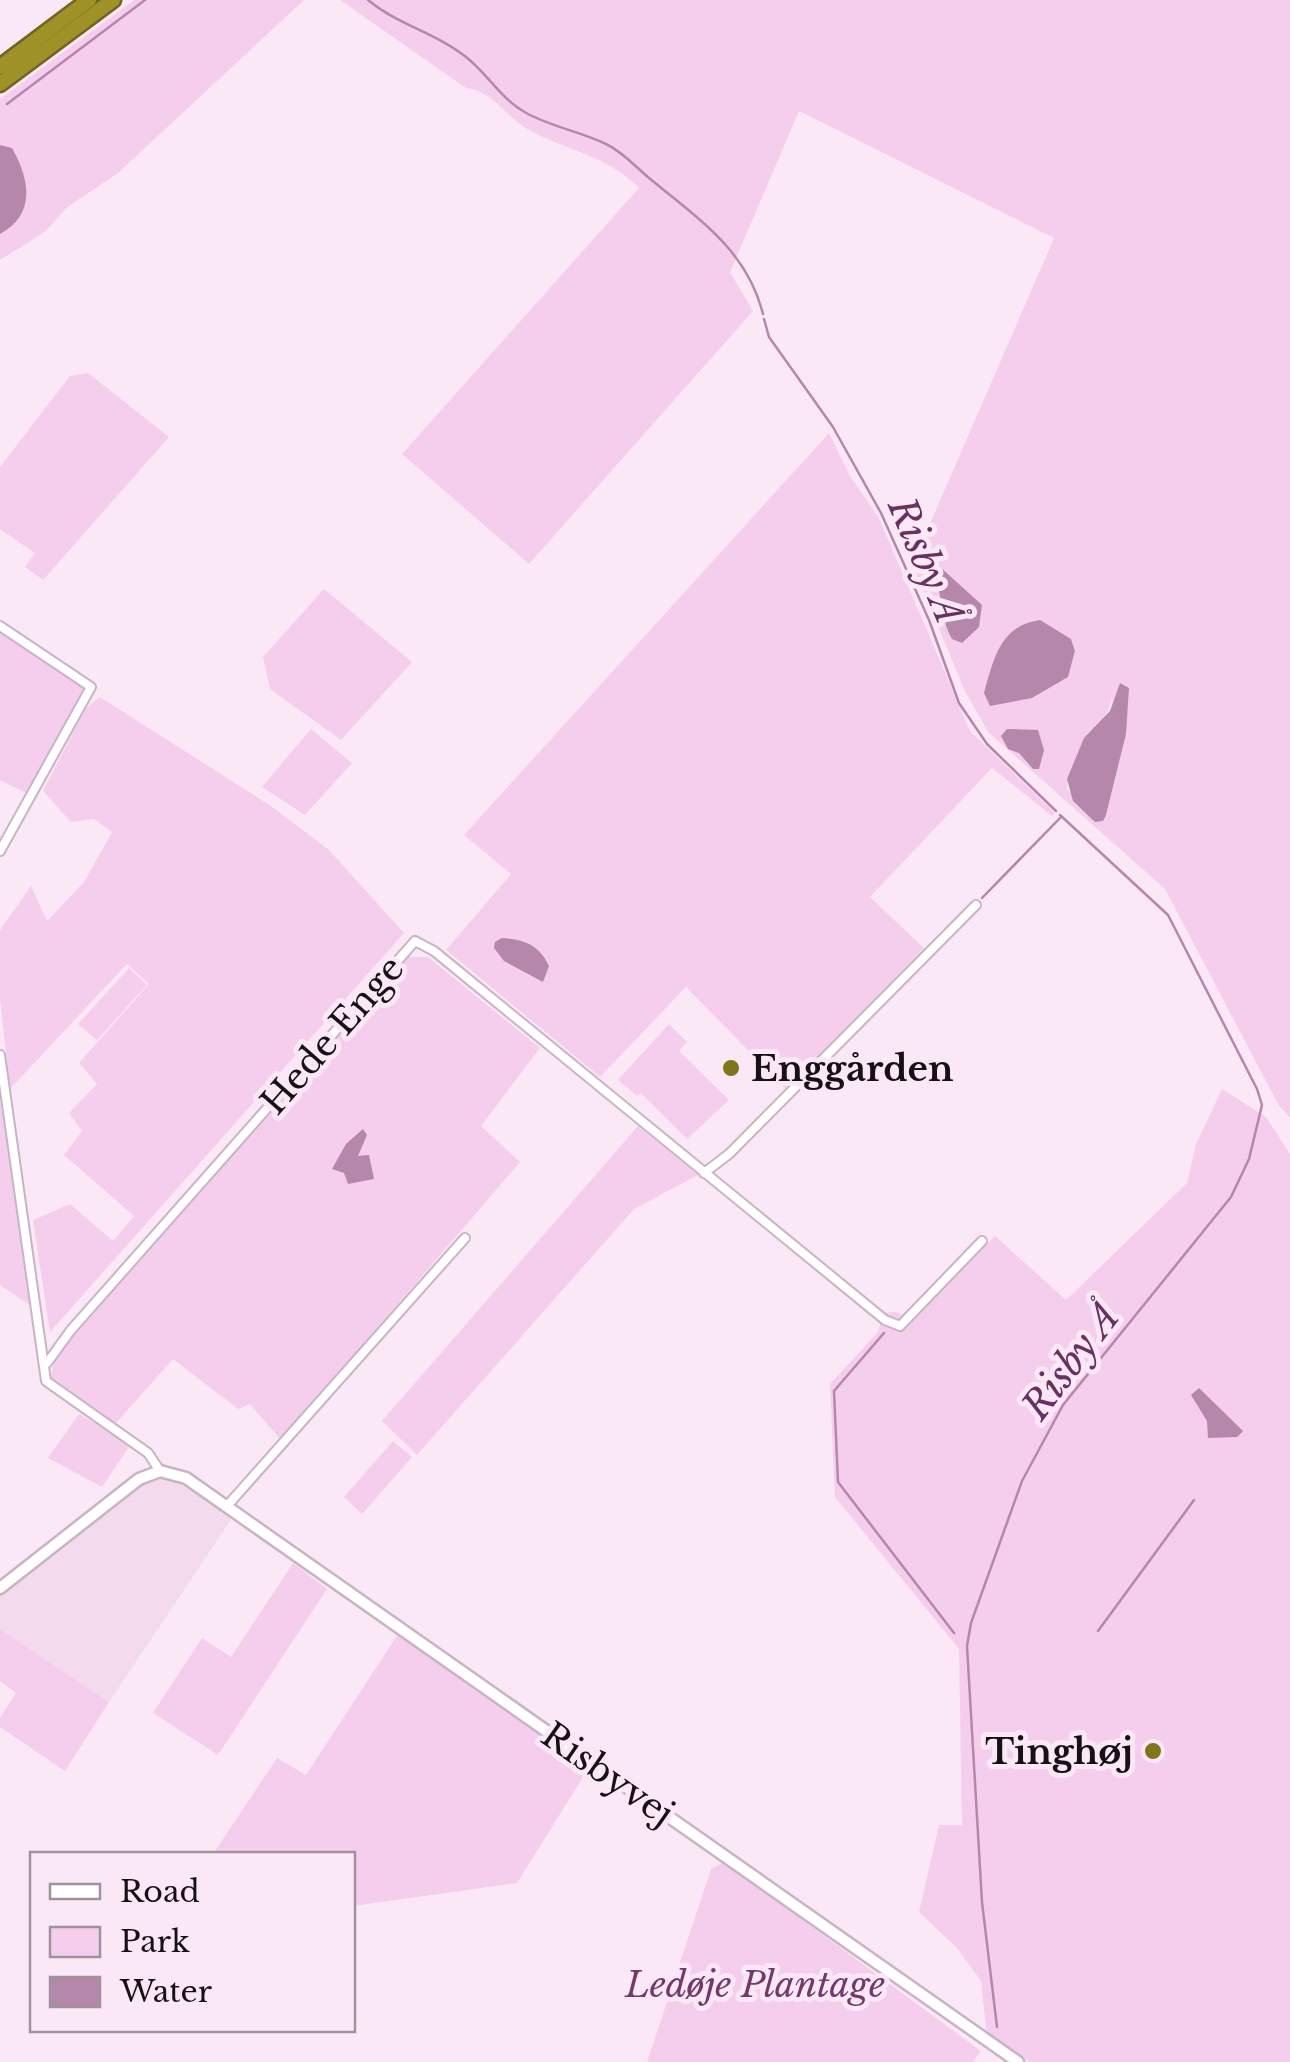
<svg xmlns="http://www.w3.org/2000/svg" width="1290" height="2062" viewBox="0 0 1290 2062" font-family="'Libre Baskerville',serif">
	<rect width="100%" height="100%" fill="#fbe8f6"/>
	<path fill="#f3daed" d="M163 1476 180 1480 232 1518 109 1702 0 1629V1593L143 1484Z"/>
	<g fill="#f6ceed" fill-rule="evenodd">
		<path d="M134 0H304L118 173 66 208 46 231 0 260V99Z"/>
		<path d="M340 0H1290V1117L1279 1106 1165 889 988 732 965 691 912 565 1054 238 799 111 730 272 753 311 529 564 402 454 639 188C608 156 568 151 529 130 506 118 494 91 466 88ZM1039 620 1071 639 1075 651 1068 677 1032 698 1000 701ZM1112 696 1118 767 1106 815 1067 790C1068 750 1107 733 1112 696Z"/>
		<path d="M88 373 169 437 43 580 25 567 35 553 0 529V467L70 376Z"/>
		<path d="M829 433 850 476 879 518 970 731 1055 813 1052 816 992 768 870 897 924 948 787 1090 686 987 600 1077 446 950 511 874 464 835Z"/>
		<path d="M324 589 412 662 341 740 270 689 263 657Z"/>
		<path d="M0 633 84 688 26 793 0 780Z"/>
		<path d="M100 697 271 806 329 850 404 933 50 1332 33 1220 70 1204 113 1241 134 1216 64 1155 82 1131 69 1113 97 1084 79 1063 149 984 127 964 10 1089 0 999V930L31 886 47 921 84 882 112 832 94 819 71 822 43 791 86 708Z"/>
		<path d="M311 729 352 763 305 815 262 787Z"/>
		<path d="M407 957H428L540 1048 481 1126 520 1162 281 1440 250 1404 238 1409 173 1359 116 1423 51 1377 55 1356Z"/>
		<path d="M129 968 147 985 97 1040 78 1024Z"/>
		<path d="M669 1024 687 1042 679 1051 729 1100 687 1139 641 1093 637 1096 618 1080Z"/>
		<path d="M1222 1089 1266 1117 1290 1154V2062H1030L987 2037 981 1981 957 1948 919 1912 939 1825H962L959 1649 835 1497 830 1384 878 1332 883 1313 896 1312 911 1319 995 1236 1066 1300 1187 1183 1196 1144Z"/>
		<path d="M0 1098 33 1307 0 1285Z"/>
		<path d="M638 1126 698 1175 634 1209 417 1455 382 1421Z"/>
		<path d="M79 1414 131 1444 102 1487 48 1458Z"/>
		<path d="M393 1441 412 1457 362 1514 344 1497Z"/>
		<path d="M293 1563 327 1589 218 1755 153 1713 202 1638 231 1657Z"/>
		<path d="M0 1629 109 1702 65 1771 0 1727V1718L16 1693 0 1681Z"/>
		<path d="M398 1634 590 1766 517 1883 353 1906 352 1854H213L277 1758 306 1775Z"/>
		<path d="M724 1862 981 2051 973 2062H647L711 1869Z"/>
	</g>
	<g fill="#b487ab">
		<path d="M0 145 12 148C30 180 36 214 0 234Z"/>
		<path d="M939 566 982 605 979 627 962 643 952 639C940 618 943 594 933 571Z"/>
		<path d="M1040 620 1071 639 1075 651 1068 677 1032 698 990 706 984 693C994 658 1000 626 1040 620Z"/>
		<path d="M1120 683 1129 688 1126 734 1106 815 1103 821 1095 822 1073 801 1067 779 1084 738 1110 711Z"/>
		<path d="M1007 729 1038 730 1044 750 1039 769H1033L1019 753 1008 749 1001 736Z"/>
		<path d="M502 938C524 939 539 945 549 966L543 982 504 961 494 948 495 942Z"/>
		<path d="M363 1129 367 1135 358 1156 369 1155 374 1179 348 1184 344 1173 332 1169 346 1144Z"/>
		<path d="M1199 1388 1243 1431 1237 1437 1208 1438 1207 1421 1191 1395Z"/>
	</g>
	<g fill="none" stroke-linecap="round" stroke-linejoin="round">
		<g stroke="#b487ab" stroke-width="2.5">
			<path d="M368 0C398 25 436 33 466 57 489 75 501 100 528 114 553 127 581 132 606 144 625 153 638 170 654 182 701 221 747 251 763 314"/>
			<path d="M7 104 145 0"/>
			<path d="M764 319 769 337 833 427 881 513 929 620 959 703 987 744 1056 811"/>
			<path d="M982 898 1061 817"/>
			<path d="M884 1333 834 1391 838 1482 954 1633"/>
			<path d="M1098 1631 1194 1500"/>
			<path d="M997 2027 982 1902 967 1646 971 1623 1022 1481 1063 1405 1231 1197 1249 1159 1262 1105 1257 1089 1168 915 1060 815"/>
		</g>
		<g stroke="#c7b5c3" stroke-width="12">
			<g id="minor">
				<path d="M0 626 91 687 0 851"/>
				<path d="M0 1055 46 1381 148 1453 160 1471"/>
				<path d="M704 1173 729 1154 976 905"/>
				<path d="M47 1363 71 1330 415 941 434 951 885 1320 900 1326 982 1241"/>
				<path d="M227 1506 465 1238"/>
			</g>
		</g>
		<g stroke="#c7b5c3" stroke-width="15">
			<path id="tertiary" d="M0 1588 139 1479 160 1471 186 1478 1018 2062"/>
		</g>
		<g stroke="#6f6520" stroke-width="19">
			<g id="motorway">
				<path d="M0 67 89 0"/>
				<path d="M0 84 113 0"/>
			</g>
		</g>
		<use href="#minor" stroke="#fff" stroke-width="8"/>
		<use href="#tertiary" stroke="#fff" stroke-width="10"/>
		<use href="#motorway" stroke="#9e9226" stroke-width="14"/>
	</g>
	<g fill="#807518" stroke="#fbe8f6" stroke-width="4">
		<circle cx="731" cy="1068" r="10"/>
		<circle cx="1153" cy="1751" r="10"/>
	</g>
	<g text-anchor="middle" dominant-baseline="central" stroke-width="10" stroke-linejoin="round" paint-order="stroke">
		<g font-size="35" fill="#171116" stroke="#fbe8f6">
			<text transform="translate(332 1035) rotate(-49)">Hede Enge</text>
			<text transform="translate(608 1774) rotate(35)">Risbyvej</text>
		</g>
		<g font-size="35" font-weight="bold" fill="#171116" stroke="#fbe8f6" text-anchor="start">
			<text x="751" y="1068">Enggården</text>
			<text x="1133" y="1751" text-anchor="end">Tinghøj</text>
		</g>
		<g font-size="35" font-style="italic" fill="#733969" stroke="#fbe8f6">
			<text x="755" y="1984">Ledøje Plantage</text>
		</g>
		<g font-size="38" font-style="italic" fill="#693160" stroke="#fbe8f6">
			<text transform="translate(926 561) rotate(67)">Risby Å</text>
			<text transform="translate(1071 1361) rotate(-53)">Risby Å</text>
		</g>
	</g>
	<rect x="30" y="1852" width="325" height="180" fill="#fbe8f6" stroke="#a0929c" stroke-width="2.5"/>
	<rect x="50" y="1884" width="50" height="15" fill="#ffffff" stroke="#a0929c" stroke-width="2.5"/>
	<text x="120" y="1902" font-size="30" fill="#171116">Road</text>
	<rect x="50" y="1927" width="50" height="30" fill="#f6ceed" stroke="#a0929c" stroke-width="2.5"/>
	<text x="120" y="1952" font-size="30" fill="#171116">Park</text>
	<rect x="50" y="1977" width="50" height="30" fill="#b487ab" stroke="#a0929c" stroke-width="2.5"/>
	<text x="120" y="2002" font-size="30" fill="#171116">Water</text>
</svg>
